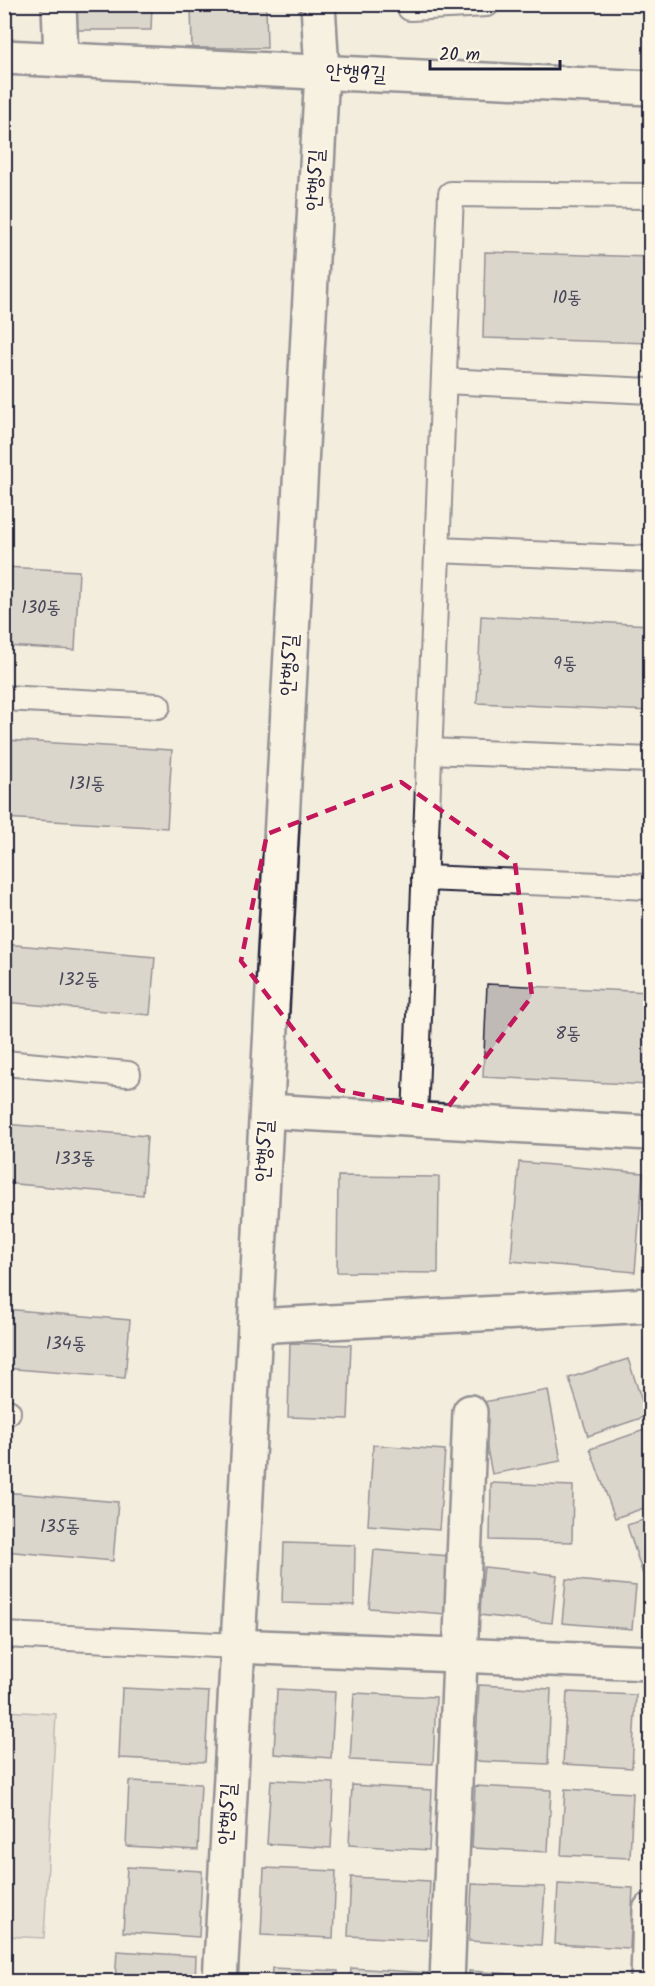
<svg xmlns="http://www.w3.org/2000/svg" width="655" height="1986" viewBox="0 0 655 1986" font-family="Kalam,'Poor Story',sans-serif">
	<rect width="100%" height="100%" fill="#f3edde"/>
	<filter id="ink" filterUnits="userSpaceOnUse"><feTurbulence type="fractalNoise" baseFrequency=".0167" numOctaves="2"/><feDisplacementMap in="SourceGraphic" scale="12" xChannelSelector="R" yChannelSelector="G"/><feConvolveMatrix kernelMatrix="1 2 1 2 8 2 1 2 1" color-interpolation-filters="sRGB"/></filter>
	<g filter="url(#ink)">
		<path fill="#d4cfc6" stroke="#7b7880" stroke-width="1.5" d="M5 1711 56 1714 44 1938 5 1936Z"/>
		<g fill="#bfbab6" stroke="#22223b" stroke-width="1.5">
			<path d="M74 4H152L151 30H73Z"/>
			<path d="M191 4H266L267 48H192Z"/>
			<path d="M485 252 650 257V343L483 338Z"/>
			<path d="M4 567 79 571 75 650 4 646Z"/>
			<path d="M481 616 650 625V711L477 703Z"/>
			<path d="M4 740 172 750 167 828 4 818Z"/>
			<path d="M4 944 155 957 150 1015 4 1002Z"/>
			<path d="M487 984 650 992V1085L483 1077Z"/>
			<path d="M4 1124 147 1136 143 1195 4 1183Z"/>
			<path d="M519 1162 643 1173 635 1272 511 1261Z"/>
			<path d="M338 1176 439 1177 438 1273 337 1272Z"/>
			<path d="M4 1309 130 1320 125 1378 4 1368Z"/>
			<path d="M290 1343 351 1345 348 1419 288 1417Z"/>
			<path d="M628 1359 647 1416 588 1436 569 1378Z"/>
			<path d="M548 1390 561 1461 492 1474 478 1403Z"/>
			<path d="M650 1428V1506L615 1518 590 1449Z"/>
			<path d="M373 1445 445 1450 439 1530 368 1525Z"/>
			<path d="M491 1483 573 1486 572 1542 490 1540Z"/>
			<path d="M4 1492 118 1502 113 1561 4 1551Z"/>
			<path d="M650 1518V1596L627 1525Z"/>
			<path d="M284 1543 355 1545 354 1605 282 1603Z"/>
			<path d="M374 1550 450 1556 446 1614 369 1608Z"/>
			<path d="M484 1567 557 1575 552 1623 479 1615Z"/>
			<path d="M566 1579 636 1586 632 1629 562 1623Z"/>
			<path d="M479 1685 551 1689 548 1764 475 1761Z"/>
			<path d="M122 1688 209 1692 205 1762 119 1758Z"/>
			<path d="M277 1689 335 1692 331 1758 274 1754Z"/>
			<path d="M567 1692 636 1695 632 1768 563 1764Z"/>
			<path d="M354 1693 436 1697 433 1764 350 1760Z"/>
			<path d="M271 1780 334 1783 331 1848 267 1844Z"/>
			<path d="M129 1781 201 1784 198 1850 126 1846Z"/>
			<path d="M352 1785 432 1790 429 1850 349 1845Z"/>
			<path d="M475 1786 551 1790 548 1852 472 1848Z"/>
			<path d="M565 1789 633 1793 630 1858 561 1855Z"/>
			<path d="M127 1867 202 1871 199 1937 123 1932Z"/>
			<path d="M264 1868 336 1871 333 1938 261 1935Z"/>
			<path d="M351 1877 430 1881 427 1940 348 1936Z"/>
			<path d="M472 1884 545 1887 541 1945 469 1941Z"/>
			<path d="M558 1884 633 1888 630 1948 555 1944Z"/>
			<path d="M117 1951 196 1956 195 1982H115Z"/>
			<path d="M272 1968 338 1971V1982H271Z"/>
			<path d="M351 1968 428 1973 427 1982H350Z"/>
			<path d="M469 1971 541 1976 540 1982H469Z"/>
			<path d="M551 1975 632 1979 631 1982H551Z"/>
		</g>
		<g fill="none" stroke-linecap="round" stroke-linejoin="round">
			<g stroke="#22223b" stroke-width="28">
				<g id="service">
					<path d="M410 4V8L487 4"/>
					<path d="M444 381 650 391"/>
					<path d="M437 550 650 559"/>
					<path d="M4 698 158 706"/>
					<path d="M429 751 650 760"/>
					<path d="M424 878 650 887"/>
					<path d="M4 1063 128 1074"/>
					<path d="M415 1119 451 194 650 196"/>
					<path d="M4 1412H8"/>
					<path d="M4 1635 237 1646"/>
				</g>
			</g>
			<g stroke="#22223b" stroke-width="38">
				<path id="pedestrian" d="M255 1326 650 1305"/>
			</g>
			<g stroke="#22223b" stroke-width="38">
				<g id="minor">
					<path d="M59 4 61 60"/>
					<path d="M4 57 650 88"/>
					<path d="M267 1111 650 1133"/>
					<path d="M237 1646 650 1663"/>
					<path d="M220 1982 322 72 318 4"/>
					<path d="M447 1982 470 1412"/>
					<path d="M648 1982 650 1910"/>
				</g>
			</g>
			<use href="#service" stroke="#fcf5e5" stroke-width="24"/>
			<use href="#pedestrian" stroke="#fcf5e5" stroke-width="33"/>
			<use href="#minor" stroke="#fcf5e5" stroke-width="33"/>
		</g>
	</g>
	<path d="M0 0H655V1986H0ZM401 782 515 863 532 996 445 1111 340 1090 241 961 267 834Z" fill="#f3edde" fill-opacity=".55" fill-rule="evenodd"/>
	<path fill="none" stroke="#c2185b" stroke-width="4.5" stroke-dasharray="12 8" stroke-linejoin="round" d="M401 782 515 863 532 996 445 1111 340 1090 241 961 267 834Z"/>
	<g text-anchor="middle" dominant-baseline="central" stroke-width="5" stroke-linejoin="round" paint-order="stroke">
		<g font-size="18" fill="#49485a">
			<text x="567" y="298">10동</text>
			<text x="41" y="608">130동</text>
			<text x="565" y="664">9동</text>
			<text x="87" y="784">131동</text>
			<text x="79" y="980">132동</text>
			<text x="568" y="1034">8동</text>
			<text x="75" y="1159">133동</text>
			<text x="66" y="1344">134동</text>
			<text x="60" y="1527">135동</text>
		</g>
		<g font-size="21" fill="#22223b" stroke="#fcf5e5">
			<text transform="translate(356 74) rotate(3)">안행9길</text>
			<text transform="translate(316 180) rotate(-87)">안행5길</text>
			<text transform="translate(290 665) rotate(-87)">안행5길</text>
			<text transform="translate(265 1151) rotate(-87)">안행5길</text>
			<text transform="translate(228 1814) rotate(-87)">안행5길</text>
		</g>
	</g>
	<rect width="655" height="1986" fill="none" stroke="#fcf5e5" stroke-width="24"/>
	<rect x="12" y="12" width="631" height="1962" fill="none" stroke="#22223b" stroke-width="2" filter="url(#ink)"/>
	<path d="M430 60v9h130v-9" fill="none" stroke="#22223b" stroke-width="3"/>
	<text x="439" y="60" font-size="18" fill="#22223b" stroke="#fcf5e5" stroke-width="4.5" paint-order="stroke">20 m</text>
</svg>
